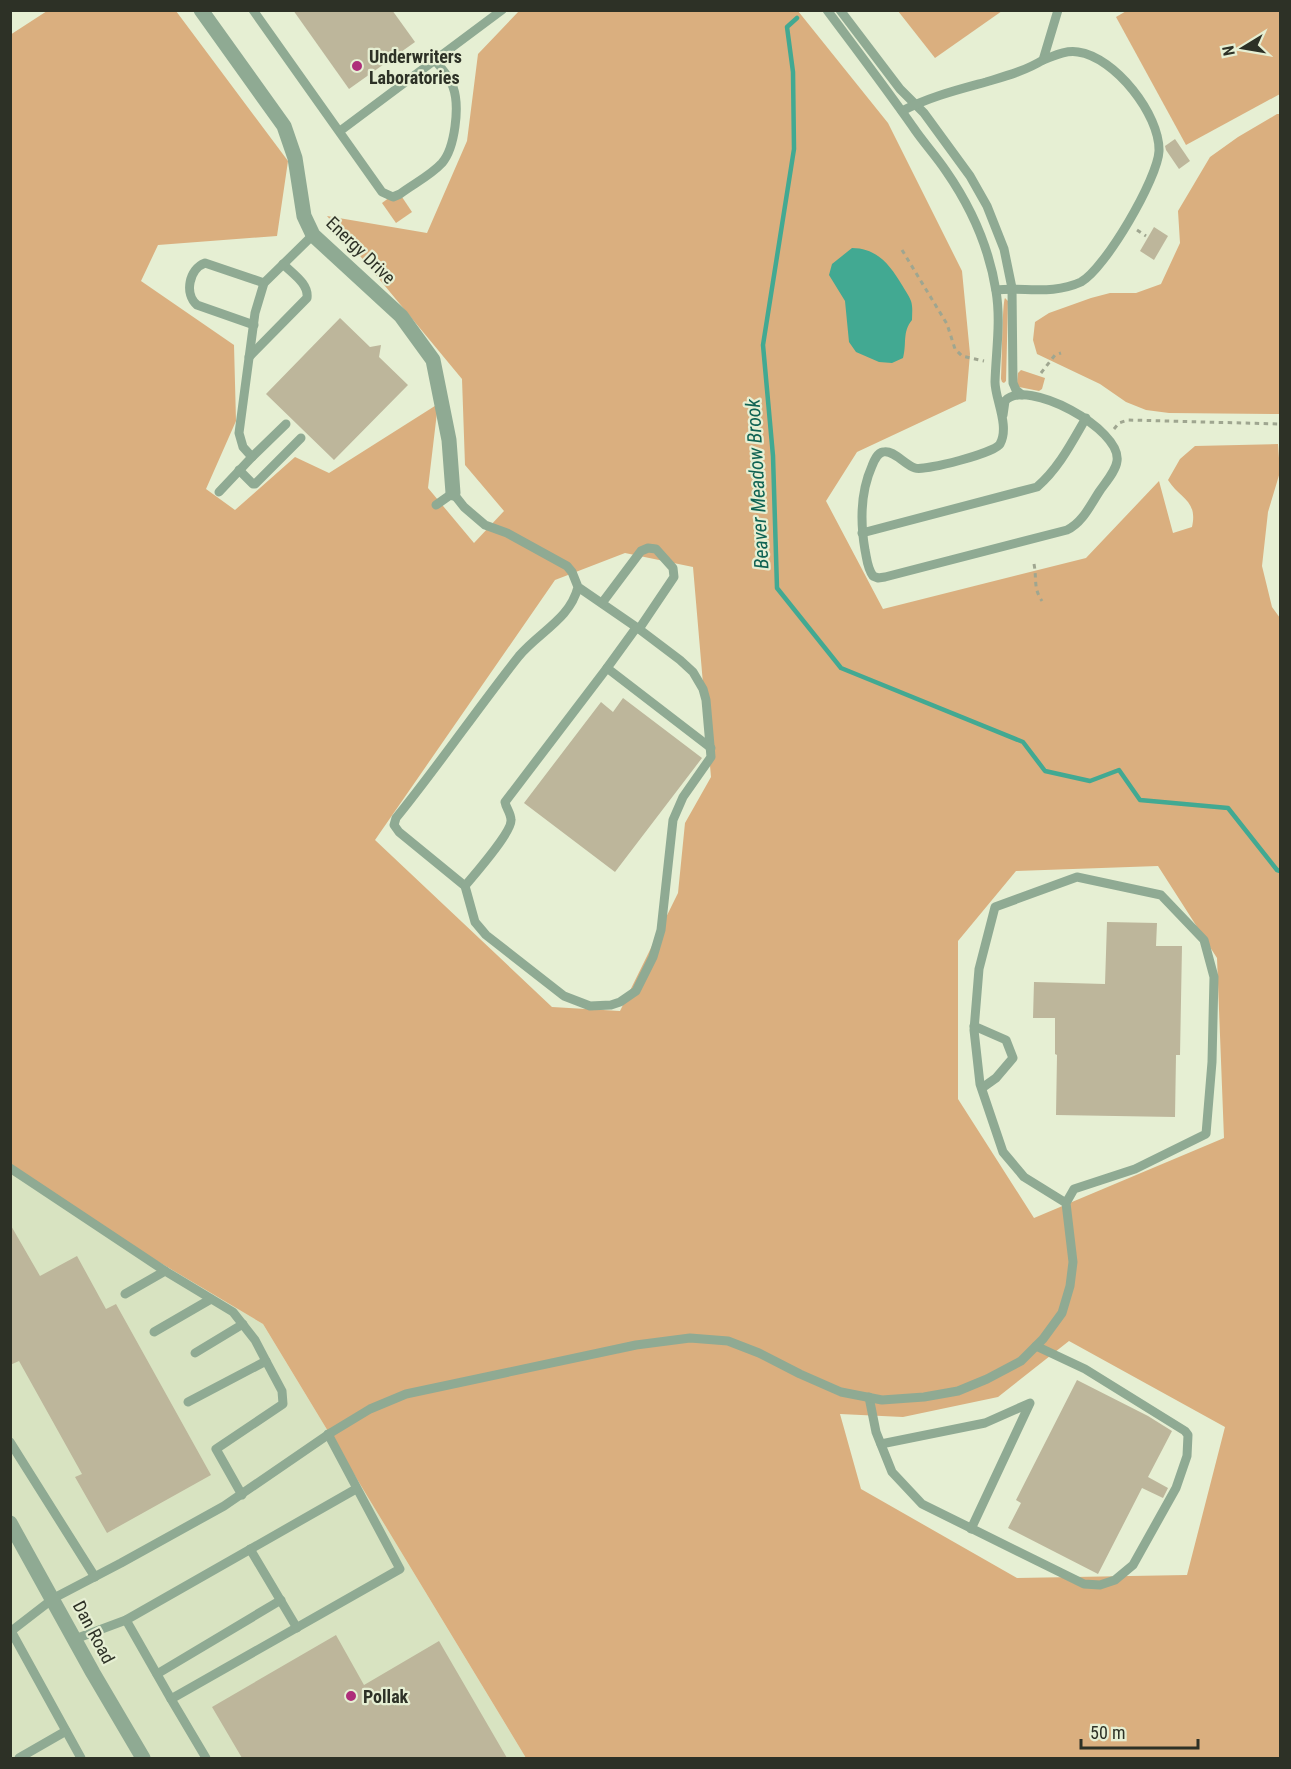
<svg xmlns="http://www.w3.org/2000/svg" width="1291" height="1769" viewBox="0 0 1291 1769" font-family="'Roboto Condensed',sans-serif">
	<rect width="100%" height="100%" fill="#e6efd3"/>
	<path fill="#d8e3c1" d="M11 1174 263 1324 526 1758H11Z"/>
	<g fill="#daaf7f" fill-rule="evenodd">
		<path d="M1128 10 1280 11V94L1186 145 1116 17Z"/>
		<path d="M47 11H176L288 161 277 236 158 245 141 281 234 345 236 421 206 489 235 510 295 457 329 473 438 404 428 488 474 543 504 511 465 465 462 379 327 216 427 233 467 141 478 54 519 11H798L888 123 962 271 970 354 966 401 857 452 826 501 883 609 1086 558 1159 481 1173 533 1192 527C1198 500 1180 499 1168 480L1180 459 1195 446 1278 444 1280 472 1268 512 1262 566 1272 607 1280 618V1758H526L263 1324 11 1174 10 35ZM625 553 693 567 711 777 685 823 678 893 620 1011 552 1007 375 840 555 580ZM1158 866 1217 958 1224 1138 1034 1218 958 1099V941L1016 871ZM1069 1341 1225 1427 1187 1575 1017 1578 861 1489 840 1414 903 1417 998 1397Z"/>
		<path d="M898 11H1002L935 58Z"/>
		<path d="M1277 114H1280V414L1169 413 1146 410 1126 402 1100 384 1037 354 1033 340 1035 322 1049 313 1091 298 1110 293H1136L1161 284 1180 243 1178 211 1210 157 1238 137Z"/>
		<path d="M398 191 412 212 396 223 382 203Z"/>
		<path d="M1005 298 1008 301 1006 381 1004 383 1002 382 1001 379C1002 366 1002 303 1005 298Z"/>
		<path d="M1021 370 1045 378 1042 389 1039 391 1019 387 1017 383 1018 373Z"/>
	</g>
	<path fill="#42a992" d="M852 248C877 248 890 265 902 285 905 290 909 296 911 301 913 307 912 314 912 320 902 332 907 344 903 358L892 363 879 362 856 352 849 342 845 301 829 275 832 264Z"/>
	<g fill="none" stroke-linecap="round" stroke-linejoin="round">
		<path stroke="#42a992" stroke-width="4.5" d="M797 18 787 27 793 72 794 149 763 345 773 456 777 588 841 668 1023 742 1045 771 1090 781 1119 770 1140 800 1228 808 1277 870 1280 871"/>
	</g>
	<g fill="#bdb69b">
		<path d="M293 10H392L415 42 349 89Z"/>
		<path d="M1175 139 1190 161 1179 169 1166 150 1165 146Z"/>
		<path d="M1154 227 1168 236 1154 260 1140 251Z"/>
		<path d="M340 318 370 347 381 345 379 357 408 385 334 460 266 394Z"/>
		<path d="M623 698 702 758 615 872 524 803 601 702 613 712Z"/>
		<path d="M1107 922 1157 923 1156 946H1182L1180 1055H1176L1175 1117 1056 1115 1057 1055 1055 1054V1018H1033L1034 982 1105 984Z"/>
		<path d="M10 1224 40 1276 77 1256 106 1309 116 1304 211 1475 107 1533 75 1477 82 1474 19 1361 10 1365Z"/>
		<path d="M1077 1380 1148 1416 1172 1431 1148 1477 1168 1488 1163 1498 1142 1488 1098 1574 1008 1528 1021 1503 1016 1500Z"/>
		<path d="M336 1635 364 1685 439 1641 507 1758H242L212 1707Z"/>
	</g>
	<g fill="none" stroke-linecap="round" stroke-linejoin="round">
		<g stroke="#9fa690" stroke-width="3" stroke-dasharray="4.5 4.5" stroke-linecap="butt">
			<path d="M1137 230 1146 236"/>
			<path d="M902 250 947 324 955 349 962 356 984 361"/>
			<path d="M1041 373 1055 355 1061 353"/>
			<path d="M1114 429 1119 423 1128 420 1280 424"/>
			<path d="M1034 564C1037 579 1033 588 1042 601"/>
		</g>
		<g stroke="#8faa93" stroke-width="9">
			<path d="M253 10 382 192 393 197 400 194C413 184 430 176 442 163 455 148 460 106 453 87 450 77 441 68 435 60L502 10"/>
			<path d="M827 10C856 49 885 87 913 127 923 142 936 156 946 171 971 207 989 247 996 291 1001 321 996 351 995 382 995 399 1010 426 1000 444 995 453 925 471 915 468 905 465 893 449 883 452 877 453 874 461 872 466 860 493 860 521 865 550 867 559 867 568 873 576L878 578 885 577 1067 530C1082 523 1090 506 1099 492 1105 483 1116 471 1117 461 1122 429 1026 377 1005 401L1003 415"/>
			<path d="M840 10 900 89 924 113 970 176 987 206 1004 249 1012 288 1013 383 1016 390 1022 395"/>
			<path d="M902 111C929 97 957 90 986 82 1006 76 1025 71 1043 60L1058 10"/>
			<path d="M340 131 435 60"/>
			<path d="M996 290C1024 287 1053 295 1081 282 1105 269 1158 178 1159 151 1160 115 1115 57 1078 52 1065 50 1054 56 1043 60"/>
			<path d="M254 325 197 305C184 294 189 269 205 263L264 283"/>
			<path d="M249 357 307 298C309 284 293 274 283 264"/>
			<path d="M252 457 286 424"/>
			<path d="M239 470 253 484H255L301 438"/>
			<path d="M219 492 252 457 243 447 239 433 255 313 264 283 313 235"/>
			<path d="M436 505 453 493 464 507 485 525 507 533 567 566 572 572 578 587 639 629 680 660 693 672 703 689 706 700 711 757 683 797 673 820 661 930 653 957 636 991 620 1002 611 1005 590 1006 564 996 486 935 475 922 465 886 399 832 394 825 396 818C439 765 477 709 519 656 539 632 570 619 578 587"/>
			<path d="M862 533 1037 487C1059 468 1072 442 1086 418"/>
			<path d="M602 603 641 551 648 548 656 549 673 568 674 577 639 629"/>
			<path d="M636 628 607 668 711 748"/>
			<path d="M465 886C474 875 512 832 511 820 511 813 506 808 505 802L607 668"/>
			<path d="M974 1026 1006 1040 1013 1058 996 1078 982 1088"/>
			<path d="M10 1168 165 1271"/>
			<path d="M125 1294 165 1271 233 1312 255 1340 266 1361"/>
			<path d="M154 1332 211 1299"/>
			<path d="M195 1353 243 1324"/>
			<path d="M869 1397 876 1432 892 1472 922 1504 1084 1584 1100 1585 1115 1580 1133 1565 1176 1488 1187 1456 1188 1435 1185 1431 1085 1369 1036 1346"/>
			<path d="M188 1402 266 1361 282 1391 283 1404 216 1449 242 1495"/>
			<path d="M10 1442 95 1577"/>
			<path d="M881 1444 985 1423 1030 1403 971 1529"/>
			<path d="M250 1549 297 1628"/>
			<path d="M126 1620 171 1699 400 1569 328 1434"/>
			<path d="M11 1631 81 1758"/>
			<path d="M10 1632 54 1598 121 1563 224 1506 332 1432 370 1409 406 1394 636 1345 690 1338 728 1341 759 1353 800 1374 841 1392 882 1400 924 1397 958 1391 987 1379 1021 1361 1043 1339 1062 1313 1070 1286 1073 1262 1066 1203 1074 1189 1135 1169 1206 1134 1212 1062 1214 977 1204 940 1161 895 1077 877 995 907 979 969 974 1030 980 1084 1003 1152 1024 1177 1066 1203"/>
			<path d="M75 1639 126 1620 356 1489"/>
			<path d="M157 1674 281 1600"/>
			<path d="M171 1699 206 1758"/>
			<path d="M19 1758 66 1731"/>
		</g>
		<g stroke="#8faa93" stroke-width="15">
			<path d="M201 10 284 126 295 158 304 216 313 235 401 316 433 360 449 440 453 493"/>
			<path d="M10 1523 93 1673 143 1758"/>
		</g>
	</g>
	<g fill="#ae2d7a" stroke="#e6efd3" stroke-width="2">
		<circle cx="357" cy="66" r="6"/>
		<circle cx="351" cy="1696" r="6"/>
	</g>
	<g text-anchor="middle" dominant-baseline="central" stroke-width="4.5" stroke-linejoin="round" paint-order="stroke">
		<g font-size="18" font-weight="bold" fill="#2d3126" stroke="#e6efd3" text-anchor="start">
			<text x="369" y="56">Underwriters<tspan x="369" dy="21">Laboratories</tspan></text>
			<text x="363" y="1696">Pollak</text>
		</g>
		<g font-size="18" fill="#2d3126" stroke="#e6efd3">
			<text transform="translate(361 250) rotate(44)">Energy Drive</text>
			<text transform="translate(94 1632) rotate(62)">Dan Road</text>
		</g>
		<g font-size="20" font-style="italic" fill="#0f6353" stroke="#e6efd3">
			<text transform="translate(757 484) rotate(-93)">Beaver Meadow Brook</text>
		</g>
	</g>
	<rect width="1291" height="1769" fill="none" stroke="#2d3126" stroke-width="24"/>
	<g transform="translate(1243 48) rotate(259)" stroke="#e6efd3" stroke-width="4.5" paint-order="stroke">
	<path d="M0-4.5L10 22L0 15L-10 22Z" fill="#2d3126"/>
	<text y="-9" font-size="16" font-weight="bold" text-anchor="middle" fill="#2d3126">N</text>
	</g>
	<path d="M1081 1739v9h117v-9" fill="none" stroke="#2d3126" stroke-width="3"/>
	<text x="1090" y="1739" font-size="18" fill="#2d3126" stroke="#e6efd3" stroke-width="4.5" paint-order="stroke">50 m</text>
</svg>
